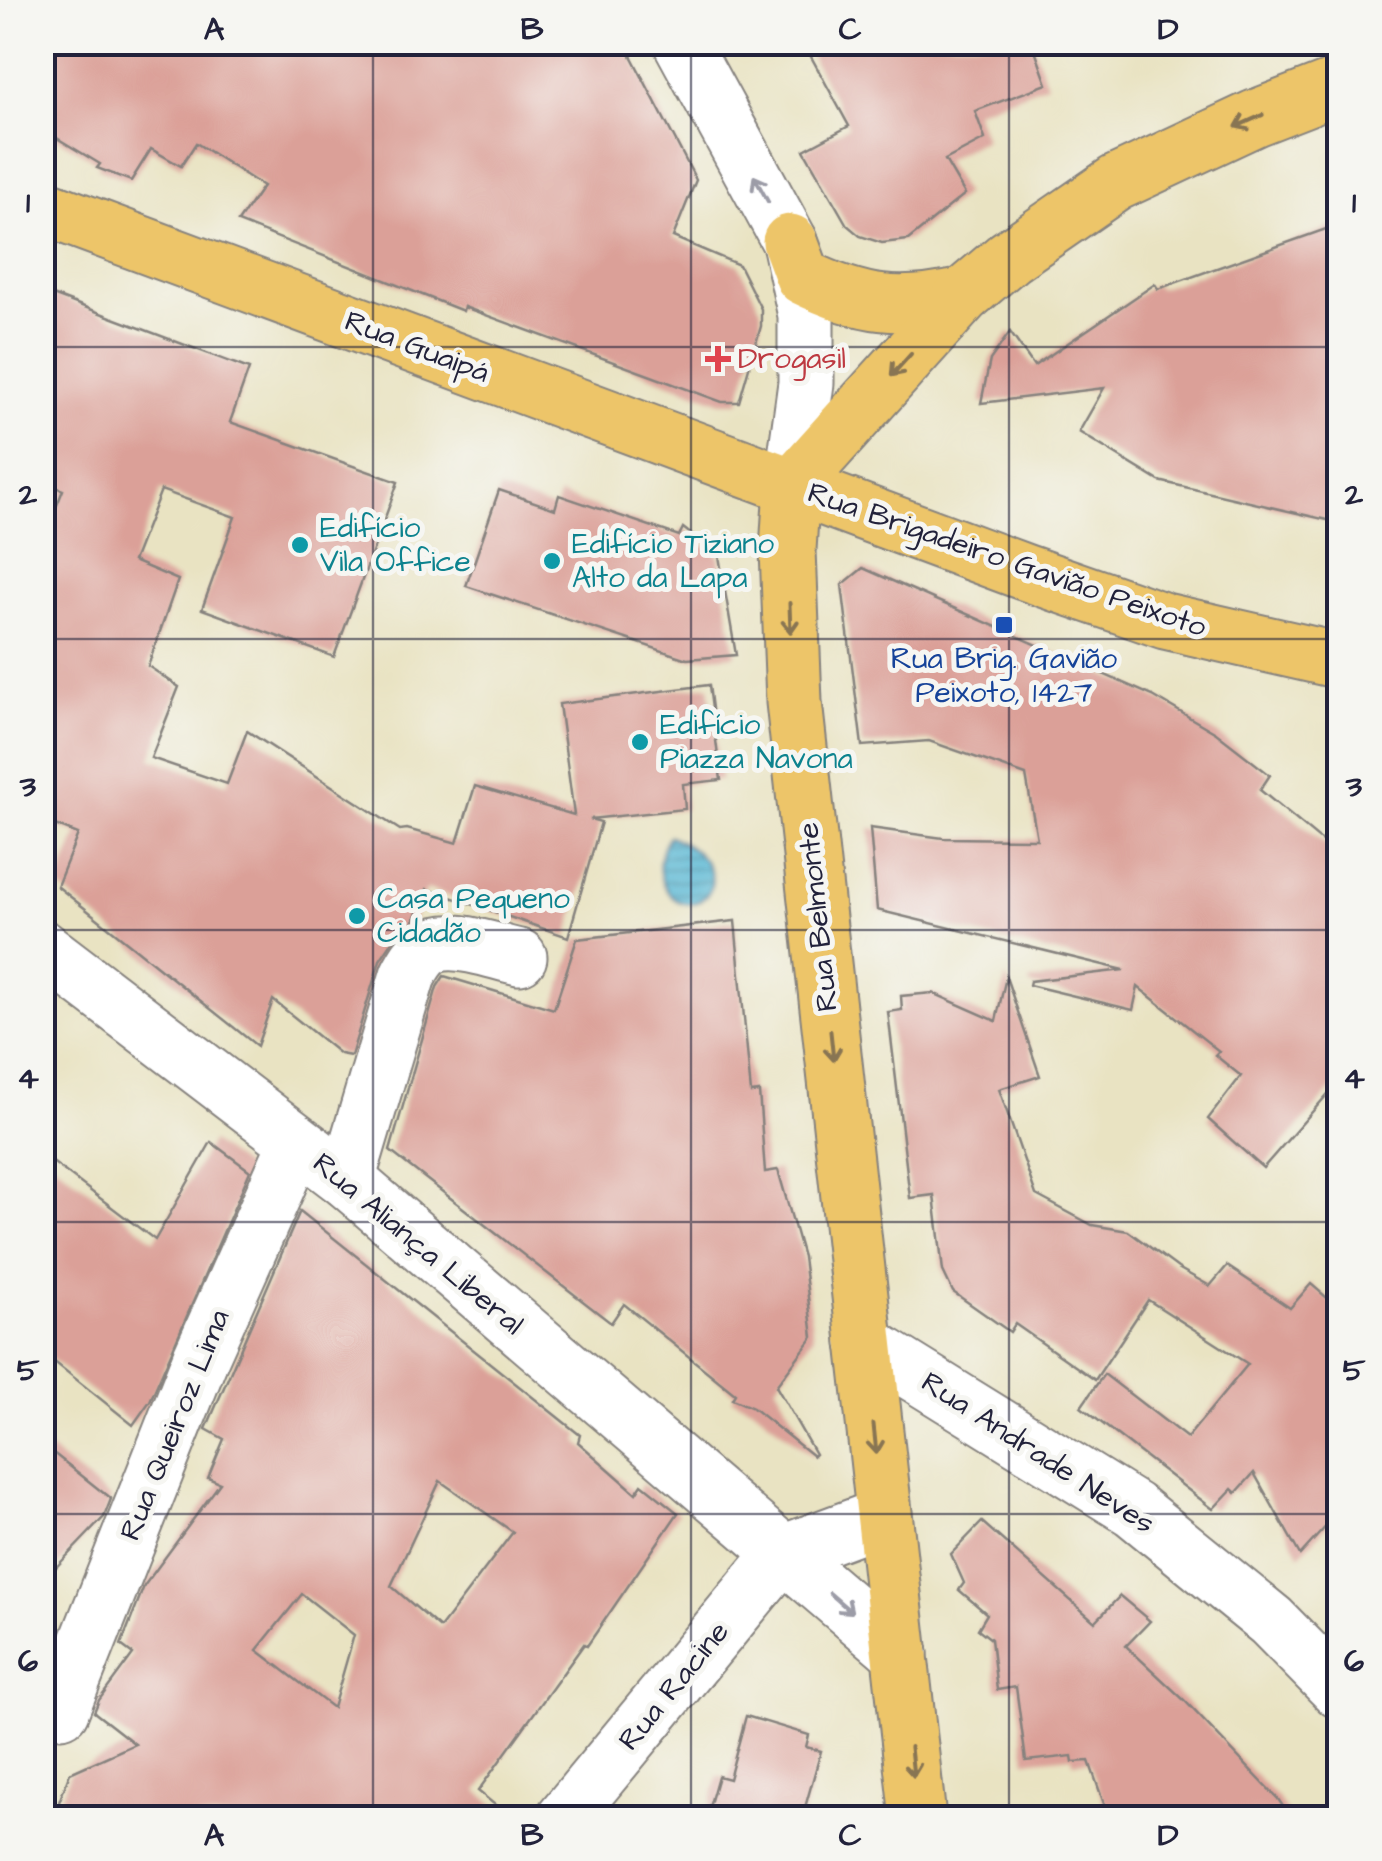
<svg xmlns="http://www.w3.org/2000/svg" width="1382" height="1861" viewBox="0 0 1382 1861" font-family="'Architects Daughter',sans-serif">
	<defs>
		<pattern id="water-rules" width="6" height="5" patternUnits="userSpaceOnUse" patternTransform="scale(2.5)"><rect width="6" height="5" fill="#56b7d4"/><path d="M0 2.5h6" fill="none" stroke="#4794ad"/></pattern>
	</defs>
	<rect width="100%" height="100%" fill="#f6f6f2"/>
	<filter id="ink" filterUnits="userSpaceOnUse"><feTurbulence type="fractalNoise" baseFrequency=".01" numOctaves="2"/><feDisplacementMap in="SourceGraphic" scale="20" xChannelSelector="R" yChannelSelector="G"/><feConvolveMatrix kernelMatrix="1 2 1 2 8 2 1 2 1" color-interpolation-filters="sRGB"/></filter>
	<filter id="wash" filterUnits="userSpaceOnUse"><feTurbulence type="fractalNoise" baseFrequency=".0048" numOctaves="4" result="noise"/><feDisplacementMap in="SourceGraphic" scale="40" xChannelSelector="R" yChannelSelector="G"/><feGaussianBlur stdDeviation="2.25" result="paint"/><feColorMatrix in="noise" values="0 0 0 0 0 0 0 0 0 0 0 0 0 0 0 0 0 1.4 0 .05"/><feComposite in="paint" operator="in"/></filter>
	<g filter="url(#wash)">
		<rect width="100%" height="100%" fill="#e9e3c2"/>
		<path fill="url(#water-rules)" stroke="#3c6c88" stroke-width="2.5" d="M669 836C756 873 686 938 662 881 657 867 660 847 669 836Z"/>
		<g id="blocks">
			<g fill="#dba098" fill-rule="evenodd">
				<path d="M42 42H624L696 180 673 237 739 265 761 309V326L739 402H722L464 307 463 311 238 222 263 186 196 143 181 166 151 149 131 181 97 168 100 164 42 129Z"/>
				<path d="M803 42H1032L1047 84 975 111 985 139 945 160 965 194 908 240 882 243 860 236 847 225 804 150 849 126Z"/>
				<path d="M1340 224V523L1159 481 1079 432 1104 388 981 403 990 360 1010 332 1034 366 1155 284 1158 289Z"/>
				<path d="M42 291 249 369 230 422 398 482 334 657 202 609 235 517 161 490 133 561 178 580 148 666 179 687 151 758 227 784 247 731 400 830 407 829 457 843 475 786 574 815 559 704 709 685 721 780 683 784 685 809 590 819 601 822 568 937 427 889 413 922 396 936 380 960 351 1056 340 1054 273 1000 257 1046 57 886 78 834 42 820V543L63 490 42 482Z"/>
				<path d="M499 490 555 509 559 495 679 536 683 528 719 556 736 655 687 659 466 586Z"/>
				<path d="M863 568 1153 696 1216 733 1270 775 1260 790 1340 856V1080L1263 1168 1208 1119 1241 1076 1215 1055 1219 1051 1138 987 1133 1010 1029 985 1030 981 1124 970 877 910 870 828 943 838 1037 839 1026 775 929 741 862 746 842 585Z"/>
				<path d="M735 921 751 1093 759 1092 765 1172 778 1170 803 1257 813 1337 776 1386 815 1454 813 1456 753 1408 732 1399 735 1394 624 1304 611 1323 390 1151 437 987 444 976 554 1009 577 939Z"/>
				<path d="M1006 977 1040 1076 999 1089 1036 1195 1092 1225 1128 1231 1178 1268 1210 1286 1227 1266 1290 1308 1311 1284 1340 1309V1511L1300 1555 1254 1473 1236 1493 1232 1489 1213 1509 1081 1407 1104 1374 1187 1438 1248 1364 1148 1300 1095 1380 1015 1324 1010 1332 953 1292 943 1271 934 1195 910 1198 888 1012 902 1010 901 996 933 993 996 1021Z"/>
				<path d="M211 1142 250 1171 150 1401 133 1425 42 1352V1154L155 1240Z"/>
				<path d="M300 1211 580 1435 578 1442 636 1493 642 1484 678 1513 587 1646 584 1644 478 1791 511 1818H53L70 1773 135 1744 94 1712 99 1700 133 1654 121 1645 144 1586 220 1483 208 1478 224 1439 206 1429ZM440 1481 513 1532 440 1628 391 1586ZM302 1594 354 1635 333 1708 257 1650Z"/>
				<path d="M42 1444 111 1499 104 1517 42 1582Z"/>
				<path d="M982 1522 1095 1622 1120 1596 1150 1621 1126 1646 1184 1700 1278 1799 1291 1818H1109L1089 1761 1073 1762 1072 1756 1026 1761 1016 1687 997 1690 991 1639 978 1629 987 1614 959 1590 964 1583 951 1554Z"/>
				<path d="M746 1716 809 1735 806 1747 821 1751 802 1818H706L718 1776 729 1779Z"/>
			</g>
		</g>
	</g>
	<g filter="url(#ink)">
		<use href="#blocks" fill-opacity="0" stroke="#86827e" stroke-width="2.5"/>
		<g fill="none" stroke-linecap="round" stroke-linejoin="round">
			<g stroke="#86827e" stroke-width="59">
				<g id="minor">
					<path d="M681 42 790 242 806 315V383L792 486"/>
					<path d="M42 948 347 1180 900 1653"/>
					<path d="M347 1180 408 975C413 966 419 954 429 948 453 934 494 952 519 957"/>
					<path d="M865 1343 1133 1509 1271 1621 1340 1691"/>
					<path d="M783 1553 883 1516"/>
					<path d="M61 1710 201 1357 296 1144"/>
					<path d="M564 1818 783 1553"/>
				</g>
			</g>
			<g stroke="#86827e" stroke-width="59">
				<g id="major">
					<path d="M42 207 1024 572 1165 621 1340 661"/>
					<path d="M790 242 803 277C862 306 900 310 963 296"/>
					<path d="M792 486 788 550 794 702 918 1818"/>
					<path d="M792 486 963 296 1009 257 1116 183 1255 118 1340 85"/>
				</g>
			</g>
			<use href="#minor" stroke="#fff" stroke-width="55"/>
			<use href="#major" stroke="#edc569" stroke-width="55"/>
		</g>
		<defs><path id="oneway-shaft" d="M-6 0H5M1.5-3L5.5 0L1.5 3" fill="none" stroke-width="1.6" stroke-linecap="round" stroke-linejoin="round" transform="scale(2.5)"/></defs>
		<g stroke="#887452">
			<use href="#oneway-shaft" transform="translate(1249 121) rotate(156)"/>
			<use href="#oneway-shaft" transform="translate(901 365) rotate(132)"/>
			<use href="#oneway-shaft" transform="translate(790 618) rotate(88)"/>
			<use href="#oneway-shaft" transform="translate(832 1046) rotate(84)"/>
			<use href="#oneway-shaft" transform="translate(875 1439) rotate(84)"/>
			<use href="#oneway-shaft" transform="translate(912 1762) rotate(84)"/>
		</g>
		<g stroke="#9c9ca7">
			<use href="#oneway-shaft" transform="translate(761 189) rotate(-119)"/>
			<use href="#oneway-shaft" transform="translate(841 1603) rotate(41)"/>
		</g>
	</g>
	<path fill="none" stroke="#22223b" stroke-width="2.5" stroke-opacity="0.55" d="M373 42V1818M691 42V1818M1009 42V1818M42 347H1340M42 639H1340M42 930H1340M42 1222H1340M42 1514H1340"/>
	<path fill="#e0444e" stroke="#f6f6f2" stroke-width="4" d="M713 344h10v10h10v10h-10v10h-10v-10h-10v-10h10z"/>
	<g fill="#0f9aa8" stroke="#f6f6f2" stroke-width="4">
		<circle cx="300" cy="545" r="10"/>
		<circle cx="552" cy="561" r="10"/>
		<circle cx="640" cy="742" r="10"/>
		<circle cx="357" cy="916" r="10"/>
	</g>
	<rect fill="#1a4fb4" stroke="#f6f6f2" stroke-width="4" x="994" y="615" width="20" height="20" rx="5"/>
	<g text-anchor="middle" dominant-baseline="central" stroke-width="10" stroke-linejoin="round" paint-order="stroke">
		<g font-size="30" fill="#22223b" stroke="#f6f6f2">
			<text transform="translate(417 347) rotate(21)">Rua Guaipá</text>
			<text transform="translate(1007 560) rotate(19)">Rua Brigadeiro Gavião Peixoto</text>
			<text transform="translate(818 917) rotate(-96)">Rua Belmonte</text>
			<text transform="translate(418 1244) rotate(40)">Rua Aliança Liberal</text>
			<text transform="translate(175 1425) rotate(-68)">Rua Queiroz Lima</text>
			<text transform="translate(1038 1453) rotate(33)">Rua Andrade Neves</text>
			<text transform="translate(674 1686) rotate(-51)">Rua Racine</text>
		</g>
		<g font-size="30" fill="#be3a42" stroke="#f6f6f2" text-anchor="start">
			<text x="738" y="359">Drogasil</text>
		</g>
		<g font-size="30" fill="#0d838f" stroke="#f6f6f2" text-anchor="start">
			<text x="320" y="528">Edifício<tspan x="320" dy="34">Vila Office</tspan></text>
			<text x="572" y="544">Edifício Tiziano<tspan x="572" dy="34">Alto da Lapa</tspan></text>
			<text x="660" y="725">Edifício<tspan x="660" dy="34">Piazza Navona</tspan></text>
			<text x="377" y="899">Casa Pequeno<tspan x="377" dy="34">Cidadão</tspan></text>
		</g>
		<g font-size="30" fill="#164399" stroke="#f6f6f2">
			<text x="1004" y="659">Rua Brig. Gavião<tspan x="1004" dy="34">Peixoto, 1427</tspan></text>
		</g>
	</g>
	<rect width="1382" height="1861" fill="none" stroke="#f6f6f2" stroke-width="110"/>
	<rect x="55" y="55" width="1272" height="1751" fill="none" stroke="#22223b" stroke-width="4"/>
	<g font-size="32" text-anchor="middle" font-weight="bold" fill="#22223b">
		<text x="214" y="39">A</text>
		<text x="532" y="39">B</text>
		<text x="850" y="39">C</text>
		<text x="1168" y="39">D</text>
		<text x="28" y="212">1</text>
		<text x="1354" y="212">1</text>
		<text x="28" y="504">2</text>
		<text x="1354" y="504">2</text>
		<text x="28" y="796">3</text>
		<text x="1354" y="796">3</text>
		<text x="28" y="1088">4</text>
		<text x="1354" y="1088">4</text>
		<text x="28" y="1380">5</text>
		<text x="1354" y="1380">5</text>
		<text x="28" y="1671">6</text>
		<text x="1354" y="1671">6</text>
		<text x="214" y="1845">A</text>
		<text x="532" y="1845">B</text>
		<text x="850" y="1845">C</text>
		<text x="1168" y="1845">D</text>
	</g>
</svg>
